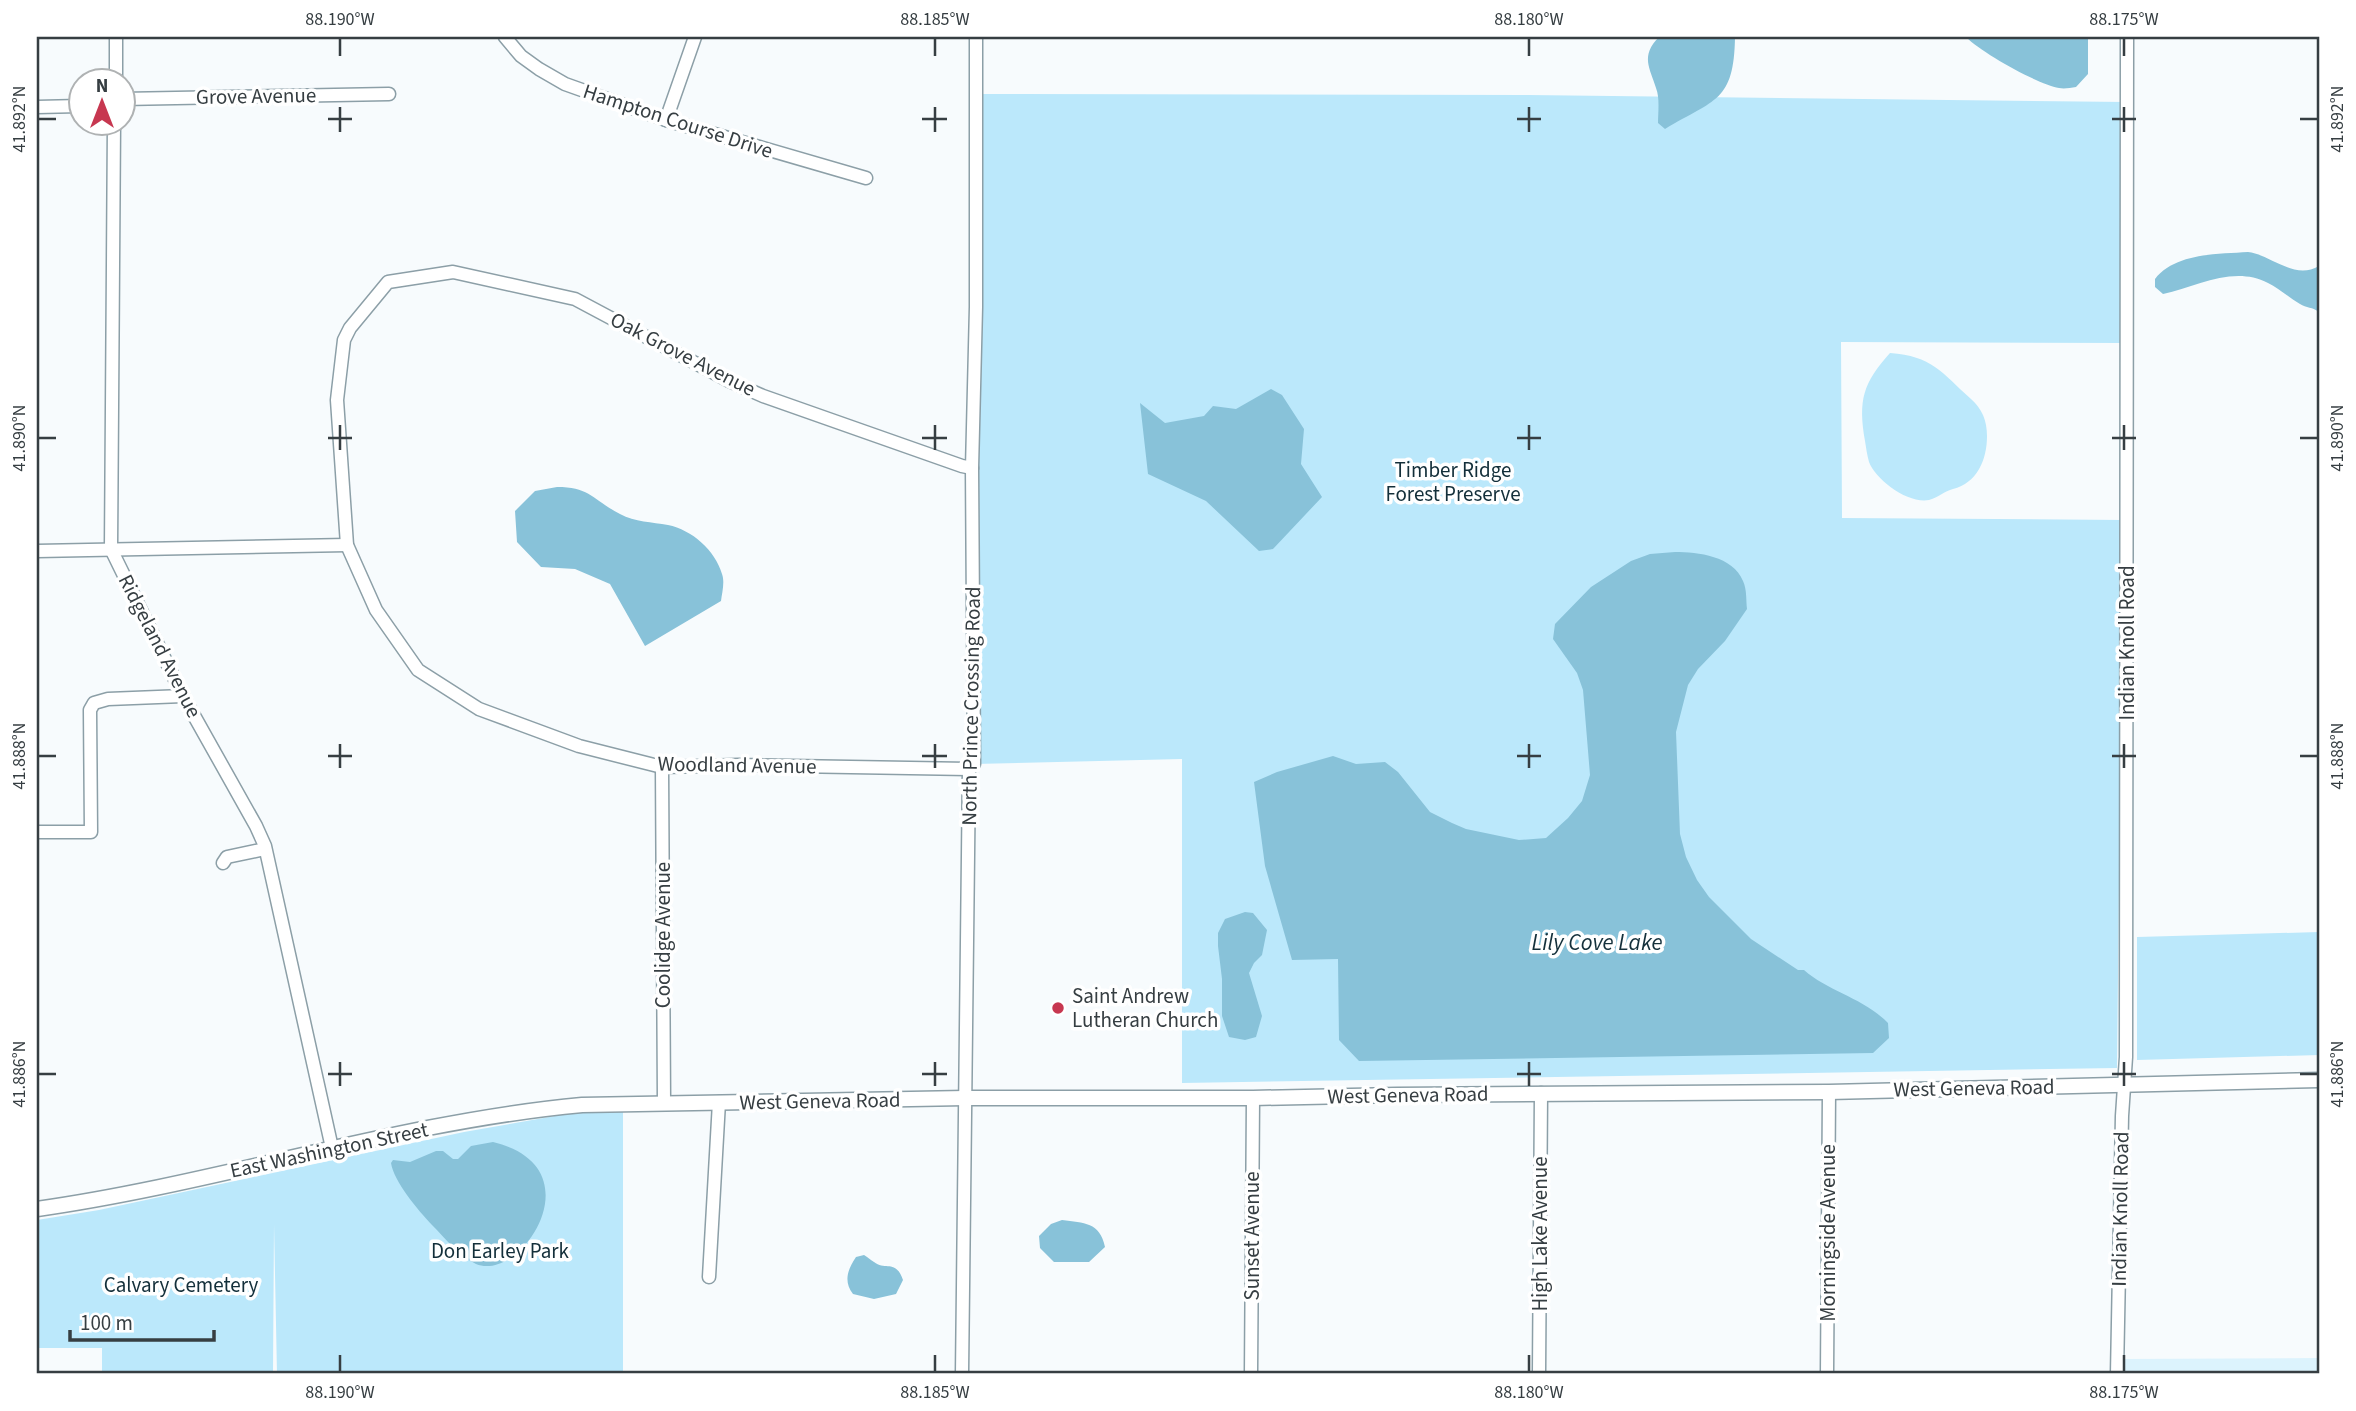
<svg xmlns="http://www.w3.org/2000/svg" width="2356" height="1411" viewBox="0 0 2356 1411" font-family="'Source Sans 3',sans-serif">
	<rect width="100%" height="100%" fill="#f7fbfd"/>
	<path fill="#dcf3fd" d="M2319 1358V1374H2122L2121 1359Z"/>
	<g fill="#bbe8fb">
		<path d="M976 94 1528 95 2126 102 2125 343 1841 342 1842 518 2123 520 2117 1068 1182 1083V759L974 764Z"/>
		<path d="M1890 353C1932 356 1941 372 1971 399 1982 409 1987 420 1987 436 1987 460 1977 483 1953 489 1945 491 1937 498 1929 500 1908 504 1876 480 1869 462 1867 455 1866 447 1865 441 1858 400 1863 383 1890 353Z"/>
		<path d="M2319 932V1055L2137 1060V937Z"/>
		<path d="M623 1104V1374H277L274 1224 273 1373 102 1374V1348H37V1220L99 1210 464 1132Z"/>
	</g>
	<g fill="#88c2d9">
		<path d="M1659 37H1735C1734 102 1715 99 1665 129L1658 123C1658 113 1660 98 1656 88 1650 68 1640 56 1659 37Z"/>
		<path d="M1966 37H2088V74L2076 87C2070 88 2064 89 2059 88 2037 84 1982 53 1966 37Z"/>
		<path d="M2248 252C2270 254 2294 281 2319 266V312C2313 307 2306 308 2300 304 2289 298 2279 288 2268 283 2233 265 2197 287 2163 294L2155 287V279C2175 253 2218 254 2248 252Z"/>
		<path d="M1271 389 1282 395 1304 429 1301 464 1322 497 1273 549 1259 551 1206 501 1148 474 1140 403 1165 423 1204 416 1213 406 1236 409Z"/>
		<path d="M557 487C590 487 593 500 620 514 635 522 652 522 668 525 692 530 715 550 722 574 725 582 722 593 721 601L645 646 610 584 575 569 541 567 517 542 515 511 535 491Z"/>
		<path d="M1675 552C1698 552 1733 556 1743 581 1747 589 1746 601 1747 609L1725 641 1698 669 1688 685 1676 732 1680 834 1686 857 1697 880 1709 897 1751 939 1798 970H1804C1829 992 1862 997 1888 1023L1889 1038 1873 1053 1359 1061 1339 1040 1338 959 1292 960 1265 866 1254 782 1277 772 1333 756 1356 764 1385 762 1398 772 1430 812 1452 823 1466 829 1519 840 1546 838 1568 818 1582 801 1590 775 1583 690 1577 673 1553 639 1555 624 1591 587 1631 561 1650 554Z"/>
		<path d="M1245 912 1253 913 1267 930 1262 955 1254 963 1249 973 1262 1016 1256 1037 1245 1040 1229 1037 1222 1016V979L1218 946V933L1225 919Z"/>
		<path d="M493 1142C598 1167 521 1283 476 1264 459 1256 445 1238 432 1225 418 1210 394 1182 391 1163L393 1160 410 1162 436 1151H443L453 1159H458L471 1146Z"/>
		<path d="M1062 1220C1084 1223 1100 1222 1105 1247L1089 1262H1054L1040 1248 1039 1236 1051 1224Z"/>
		<path d="M864 1255C868 1257 870 1260 874 1262 886 1271 896 1259 903 1280L896 1294 874 1299 853 1294C843 1281 848 1269 856 1257Z"/>
	</g>
	<g fill="none" stroke-linecap="round" stroke-linejoin="round">
		<g stroke="#8c9fa7" stroke-width="15">
			<g id="minor">
				<path d="M505 37 521 56 539 69 565 84 666 120 866 178"/>
				<path d="M116 80V37"/>
				<path d="M122 99 389 94"/>
				<path d="M37 107 80 106"/>
				<path d="M666 120 695 37"/>
				<path d="M114 122 111 549 183 696 256 826 265 846 332 1148"/>
				<path d="M37 551 347 545"/>
				<path d="M662 767 664 1103"/>
				<path d="M969 769 739 765 662 767 579 746 479 709 418 670 376 610 347 545 337 400 344 340 350 328 388 282 453 272 575 299 729 381 763 396 962 466 972 468"/>
				<path d="M37 832H91L90 710 94 703 108 699 183 696"/>
				<path d="M223 863 227 857 265 849"/>
				<path d="M709 1277 719 1102"/>
				<path d="M962 1374 969 769 974 764 972 468 976 307V37"/>
				<path d="M1251 1374 1253 1098"/>
				<path d="M1539 1374 1541 1093"/>
				<path d="M1827 1374 1829 1092"/>
				<path d="M2117 1374 2122 1116 2126 1057 2127 37"/>
			</g>
		</g>
		<g stroke="#8c9fa7" stroke-width="17">
			<path id="major" d="M37 1209C220 1183 398 1122 582 1105L965 1098H1253L1397 1095 1829 1092 2319 1080"/>
		</g>
		<use href="#minor" stroke="#fff" stroke-width="12"/>
		<use href="#major" stroke="#fff" stroke-width="14"/>
	</g>
	<path fill="none" stroke="#363e42" stroke-width="2.5" d="M340 38V56M935 38V56M1529 38V56M2124 38V56M340 107V132M935 107V132M1529 107V132M2124 107V132M38 119H56M328 119H352M922 119H947M1517 119H1541M2112 119H2136M2300 119H2318M340 425V450M935 425V450M1529 425V450M2124 425V450M38 438H56M328 438H352M922 438H947M1517 438H1541M2112 438H2136M2300 438H2318M340 744V768M935 744V768M1529 744V768M2124 744V768M38 756H56M328 756H352M922 756H947M1517 756H1541M2112 756H2136M2300 756H2318M340 1062V1086M935 1062V1086M1529 1062V1086M2124 1062V1086M38 1074H56M328 1074H352M922 1074H947M1517 1074H1541M2112 1074H2136M2300 1074H2318M340 1355V1372M935 1355V1372M1529 1355V1372M2124 1355V1372"/>
	<circle fill="#c73750" stroke="#fff" stroke-width="2.5" cx="1058" cy="1008" r="7"/>
	<g text-anchor="middle" dominant-baseline="central" stroke-width="7" stroke-linejoin="round" paint-order="stroke">
		<g font-size="21" fill="#363e42" stroke="#fff">
			<text transform="translate(256 96) rotate(-1)">Grove Avenue</text>
			<text transform="translate(678 121) rotate(18)">Hampton Course Drive</text>
			<text transform="translate(683 354) rotate(27)">Oak Grove Avenue</text>
			<text transform="translate(2127 643) rotate(-90)">Indian Knoll Road</text>
			<text transform="translate(160 646) rotate(63)">Ridgeland Avenue</text>
			<text transform="translate(971 706) rotate(-89)">North Prince Crossing Road</text>
			<text transform="translate(737 765) rotate(1)">Woodland Avenue</text>
			<text transform="translate(663 935) rotate(-90)">Coolidge Avenue</text>
			<text transform="translate(1974 1088) rotate(-1)">West Geneva Road</text>
			<text transform="translate(1408 1095) rotate(-1)">West Geneva Road</text>
			<text transform="translate(820 1101) rotate(-1)">West Geneva Road</text>
			<text transform="translate(329 1150) rotate(-12)">East Washington Street</text>
			<text transform="translate(2120 1209) rotate(-89)">Indian Knoll Road</text>
			<text transform="translate(1828 1233) rotate(-90)">Morningside Avenue</text>
			<text transform="translate(1540 1234) rotate(-90)">High Lake Avenue</text>
			<text transform="translate(1252 1236) rotate(-90)">Sunset Avenue</text>
		</g>
		<g font-size="21" fill="#132f3a" stroke="#fff">
			<text x="1453" y="470">Timber Ridge<tspan x="1453" dy="24">Forest Preserve</tspan></text>
			<text x="500" y="1251">Don Earley Park</text>
			<text x="181" y="1285">Calvary Cemetery</text>
		</g>
		<g font-size="21" fill="#363e42" stroke="#fff" text-anchor="start">
			<text x="1072" y="996">Saint Andrew<tspan x="1072" dy="24">Lutheran Church</tspan></text>
		</g>
		<g font-size="23" font-style="italic" fill="#14303b" stroke="#fff">
			<text x="1597" y="942">Lily Cove Lake</text>
		</g>
	</g>
	<rect width="2356" height="1411" fill="none" stroke="#ffffff" stroke-width="77"/>
	<g transform="translate(102 102)"><circle r="33" fill="#ffffff" stroke="#afb2b3" stroke-width="2"/>
	<path d="M0-5L12 26L0 18L-12 26Z" fill="#c73750"/>
	<text y="-10" font-size="19" font-weight="bold" text-anchor="middle" fill="#363e42">N</text>
	</g>
	<path d="M70 1330v10h144v-10" fill="none" stroke="#363e42" stroke-width="3.5"/>
	<text x="80" y="1330" font-size="21" fill="#363e42" stroke="#ffffff" stroke-width="5" paint-order="stroke">100 m</text>
	<rect x="38" y="38" width="2280" height="1334" fill="none" stroke="#363e42" stroke-width="2.5"/>
	<g font-size="18" text-anchor="middle" fill="#363e42">
		<text x="340" y="25">88.190°W</text>
		<text x="935" y="25">88.185°W</text>
		<text x="1529" y="25">88.180°W</text>
		<text x="2124" y="25">88.175°W</text>
		<text transform="translate(19 119) rotate(-90)" y="6">41.892°N</text>
		<text transform="translate(2337 119) rotate(-90)" y="6">41.892°N</text>
		<text transform="translate(19 438) rotate(-90)" y="6">41.890°N</text>
		<text transform="translate(2337 438) rotate(-90)" y="6">41.890°N</text>
		<text transform="translate(19 756) rotate(-90)" y="6">41.888°N</text>
		<text transform="translate(2337 756) rotate(-90)" y="6">41.888°N</text>
		<text transform="translate(19 1074) rotate(-90)" y="6">41.886°N</text>
		<text transform="translate(2337 1074) rotate(-90)" y="6">41.886°N</text>
		<text x="340" y="1398">88.190°W</text>
		<text x="935" y="1398">88.185°W</text>
		<text x="1529" y="1398">88.180°W</text>
		<text x="2124" y="1398">88.175°W</text>
	</g>
</svg>
